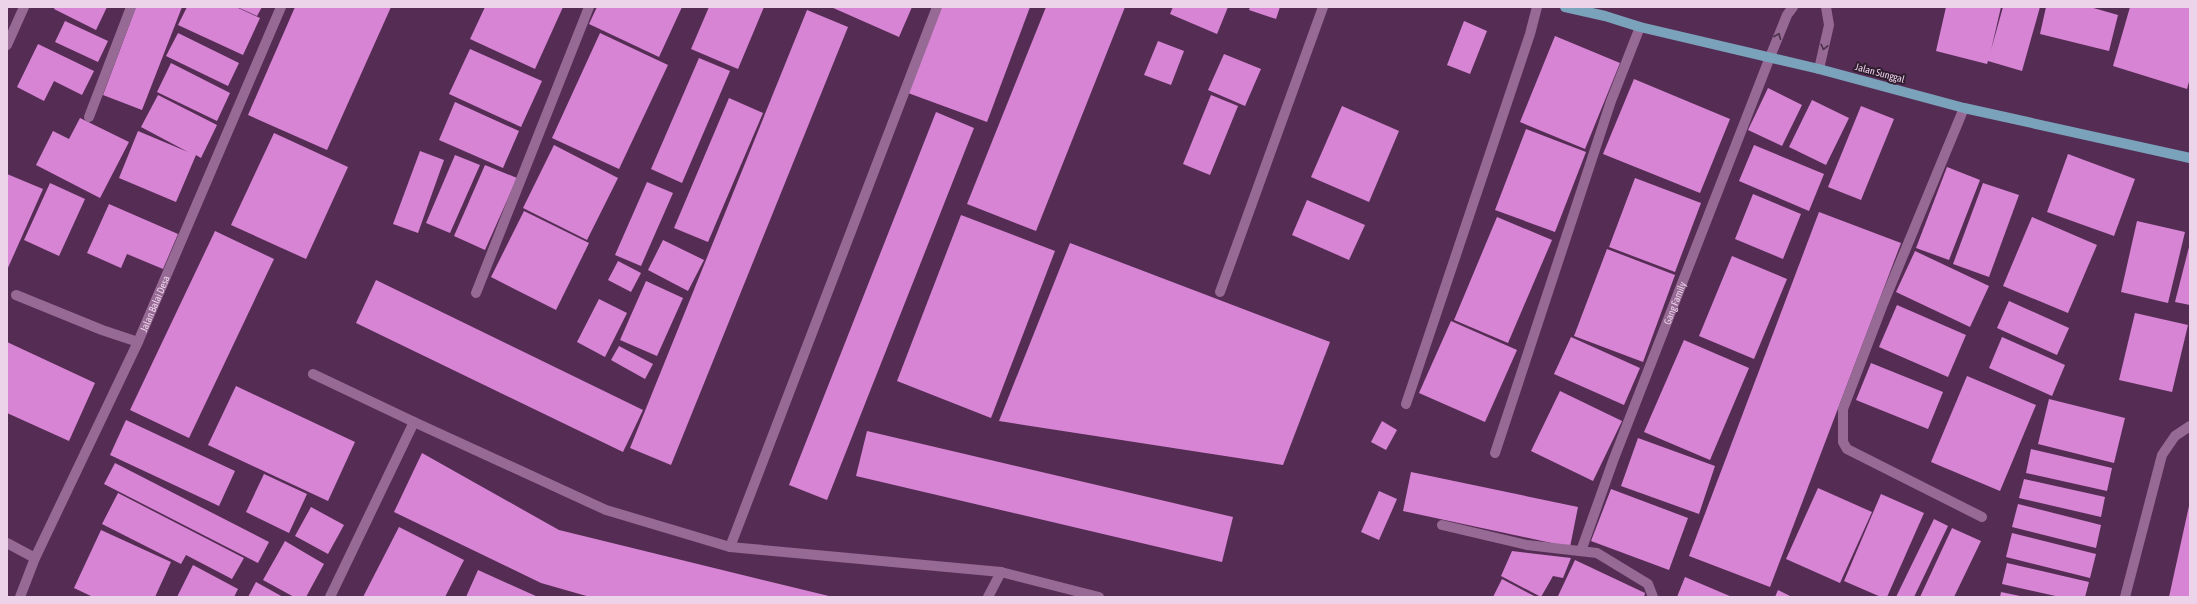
<svg xmlns="http://www.w3.org/2000/svg" width="2197" height="604" viewBox="0 0 2197 604" font-family="'Asap Condensed',sans-serif">
	<rect width="100%" height="100%" fill="#552d54"/>
	<g fill="#d784d4">
		<path d="M55 7H107L96 30 54 9Z"/>
		<path d="M136 7H182L142 110 103 95Z"/>
		<path d="M187 7H236L260 18 243 55 178 25Z"/>
		<path d="M237 7H262L257 16Z"/>
		<path d="M295 7H391L327 150 248 115Z"/>
		<path d="M485 7H563L535 69 470 39Z"/>
		<path d="M597 7H682L659 57 589 24Z"/>
		<path d="M709 7H764L738 69 691 49Z"/>
		<path d="M831 7H912L899 37Z"/>
		<path d="M941 7H1030L987 122 908 93Z"/>
		<path d="M1046 7H1125L1036 231 967 204Z"/>
		<path d="M1173 7H1228L1217 34 1170 14Z"/>
		<path d="M1250 7H1280L1276 19 1249 10Z"/>
		<path d="M1946 7H2001L1991 50 2003 7H2040L2022 71 1988 61 1987 64 1936 51Z"/>
		<path d="M2046 7H2090L2118 15 2109 51 2040 34Z"/>
		<path d="M2130 7H2190V78L2187 89 2113 66Z"/>
		<path d="M807 10 848 27 671 465 630 448Z"/>
		<path d="M65 21 108 41 98 62 55 42Z"/>
		<path d="M1464 21 1487 31 1470 74 1447 65Z"/>
		<path d="M178 33 239 63 228 86 166 56Z"/>
		<path d="M600 33 668 65 619 169 552 138Z"/>
		<path d="M1555 36 1620 63 1585 149 1520 122Z"/>
		<path d="M1158 41 1184 51 1171 85 1144 75Z"/>
		<path d="M38 44 94 71 82 95 54 81 44 101 17 87Z"/>
		<path d="M470 49 542 81 521 127 449 94Z"/>
		<path d="M1224 54 1261 69 1245 106 1208 90Z"/>
		<path d="M699 58 730 71 682 183 651 169Z"/>
		<path d="M171 63 230 93 217 121 157 92Z"/>
		<path d="M1634 79 1730 119 1700 193 1603 154Z"/>
		<path d="M1768 88 1802 105 1782 146 1748 130Z"/>
		<path d="M158 95 217 125 201 158 196 155 176 202 119 178 138 131 188 152 141 127Z"/>
		<path d="M1211 95 1238 106 1210 175 1183 164Z"/>
		<path d="M729 98 763 113 708 242 674 228Z"/>
		<path d="M1812 100 1849 118 1826 165 1789 147Z"/>
		<path d="M455 102 519 131 503 168 439 140Z"/>
		<path d="M1342 106 1399 131 1369 202 1311 177Z"/>
		<path d="M1861 106 1894 119 1861 200 1828 187Z"/>
		<path d="M936 112 974 128 827 500 789 485Z"/>
		<path d="M80 118 129 142 100 198 36 165 53 131 69 139Z"/>
		<path d="M1526 129 1586 152 1555 232 1495 210Z"/>
		<path d="M274 133 348 167 306 259 231 225Z"/>
		<path d="M554 145 618 178 587 240 523 208Z"/>
		<path d="M1754 145 1824 174 1809 211 1739 181Z"/>
		<path d="M420 151 444 160 418 233 393 224Z"/>
		<path d="M2068 154 2135 179 2114 236 2047 212Z"/>
		<path d="M455 155 480 165 450 233 426 223Z"/>
		<path d="M485 165 517 178 485 250 454 236Z"/>
		<path d="M1947 167 1980 180 1949 260 1916 248Z"/>
		<path d="M7 174 43 189 7 270Z"/>
		<path d="M1635 178 1701 203 1675 272 1609 247Z"/>
		<path d="M647 182 673 193 641 266 615 255Z"/>
		<path d="M50 183 85 199 59 256 24 240Z"/>
		<path d="M1983 183 2019 195 1989 277 1953 264Z"/>
		<path d="M1753 194 1801 214 1783 259 1735 239Z"/>
		<path d="M1307 200 1365 225 1349 260 1292 235Z"/>
		<path d="M109 204 178 234 163 269 127 254 121 268 87 253Z"/>
		<path d="M524 211 589 243 556 310 491 277Z"/>
		<path d="M1819 212 1901 243 1770 587 1689 556Z"/>
		<path d="M961 215 1055 251 991 418 897 381Z"/>
		<path d="M1497 217 1552 240 1508 343 1454 320Z"/>
		<path d="M2032 217 2097 245 2068 313 2003 286Z"/>
		<path d="M2137 221 2185 232 2168 303 2121 292Z"/>
		<path d="M215 231 274 259 189 438 130 410Z"/>
		<path d="M663 240 704 260 688 291 648 270Z"/>
		<path d="M1070 243 1330 342 1283 465 999 421Z"/>
		<path d="M2190 243V305L2175 302Z"/>
		<path d="M1607 249 1675 275 1643 362 1574 336Z"/>
		<path d="M1915 251 1989 286 1970 327 1896 292Z"/>
		<path d="M1732 256 1787 279 1754 359 1699 336Z"/>
		<path d="M618 261 641 273 631 292 608 280Z"/>
		<path d="M376 280 643 410 623 452 356 323Z"/>
		<path d="M646 281 683 298 657 356 620 340Z"/>
		<path d="M599 299 627 313 605 357 577 342Z"/>
		<path d="M2009 301 2069 328 2057 355 1997 328Z"/>
		<path d="M1897 305 1966 335 1948 377 1879 347Z"/>
		<path d="M2135 313 2188 325 2172 392 2119 380Z"/>
		<path d="M1451 321 1517 350 1485 422 1419 393Z"/>
		<path d="M1571 337 1640 368 1624 405 1554 374Z"/>
		<path d="M2002 337 2065 365 2052 396 1989 368Z"/>
		<path d="M1684 340 1749 368 1710 460 1644 432Z"/>
		<path d="M7 342 95 383 69 441 7 413Z"/>
		<path d="M619 346 653 364 645 379 611 360Z"/>
		<path d="M1871 363 1943 392 1928 429 1856 400Z"/>
		<path d="M1967 376 2036 405 2000 491 1931 462Z"/>
		<path d="M236 386 355 442 328 501 208 445Z"/>
		<path d="M1560 391 1622 421 1593 481 1531 451Z"/>
		<path d="M2049 399 2125 418 2114 463 2038 444Z"/>
		<path d="M126 420 235 471 219 506 110 455Z"/>
		<path d="M1382 421 1397 430 1386 450 1371 442Z"/>
		<path d="M867 431 1233 517 1222 562 856 476Z"/>
		<path d="M1638 438 1715 466 1699 514 1621 486Z"/>
		<path d="M2031 449 2112 468 2107 491 2026 473Z"/>
		<path d="M422 453 559 530 833 597H590L541 583 394 512Z"/>
		<path d="M115 463 269 542 258 563 104 484Z"/>
		<path d="M1411 472 1578 507 1570 547 1403 511Z"/>
		<path d="M264 474 307 494 289 533 246 512Z"/>
		<path d="M2024 479 2105 497 2101 517 2019 498Z"/>
		<path d="M1818 488 1872 512 1840 583 1786 559Z"/>
		<path d="M1611 489 1688 518 1669 570 1591 541Z"/>
		<path d="M1379 491 1397 499 1379 540 1361 532Z"/>
		<path d="M118 493 244 558 232 579 186 555 181 564 102 524Z"/>
		<path d="M1881 494 1924 513 1887 597H1881L1844 581Z"/>
		<path d="M2018 504 2101 525 2096 548 2012 527Z"/>
		<path d="M2189 506 2190 597H2169Z"/>
		<path d="M311 507 344 525 328 554 295 536Z"/>
		<path d="M1934 519 1948 526 1914 597H1896Z"/>
		<path d="M399 527 464 560 445 597H363Z"/>
		<path d="M1952 528 1981 541 1954 597H1920Z"/>
		<path d="M101 530 171 562 155 597H93L74 588Z"/>
		<path d="M2012 533 2096 554 2090 578 2006 557Z"/>
		<path d="M285 541 324 564 306 597H294L263 580Z"/>
		<path d="M1512 551 1571 558 1563 578 1553 576 1541 597 1501 576Z"/>
		<path d="M1575 560 1645 593 1644 597 1558 596Z"/>
		<path d="M2007 563 2089 582 2085 597H2060L2002 584Z"/>
		<path d="M193 565 238 589 234 597H177Z"/>
		<path d="M478 570 538 597H466Z"/>
		<path d="M1685 577 1732 597H1677Z"/>
		<path d="M1502 579 1536 597H1493Z"/>
		<path d="M256 582 283 597H248Z"/>
		<path d="M1778 590 1792 597H1775Z"/>
		<path d="M2001 592 2020 596V597H2000Z"/>
	</g>
	<g fill="none" stroke-linecap="round" stroke-linejoin="round">
		<g stroke="#976a95" stroke-width="10">
			<path d="M7 45 24 7"/>
			<path d="M1819 69 1829 25 1826 7"/>
			<path d="M1964 108 1883 304 1843 409V442L1847 449 1982 517"/>
			<path d="M89 117 131 7"/>
			<path d="M1220 292 1323 7"/>
			<path d="M476 293 589 7"/>
			<path d="M16 295 102 330 138 342"/>
			<path d="M313 374 414 422 606 510 730 547 1001 572 1099 597"/>
			<path d="M1406 404 1530 34 1537 7"/>
			<path d="M1495 453 1611 101 1640 27"/>
			<path d="M1442 525 1527 545 1597 553 1648 584 1653 597"/>
			<path d="M7 543 35 558"/>
			<path d="M730 547 937 7"/>
			<path id="s1" d="M1581 551 1613 461 1770 57 1787 15 1793 7"/>
			<path id="s2" d="M20 597 35 558 138 342 281 7"/>
			<path d="M330 597 414 422"/>
			<path d="M988 597 1001 572"/>
			<path d="M2125 597 2162 455 2175 436 2190 426"/>
		</g>
		<path stroke="#7ba2bb" stroke-width="10" d="M1565 7 1605 16 1640 27 1819 69 1964 108 2190 158"/>
	</g>
	<defs><path id="oneway-chevron" d="M-2-3.5L2.5 0L-2 3.5" fill="none" stroke-width="1.6" stroke-linecap="round" stroke-linejoin="round"/></defs>
	<g stroke="#4a3048">
		<use href="#oneway-chevron" transform="translate(1778 36) rotate(-68)"/>
		<use href="#oneway-chevron" transform="translate(1824 47) rotate(103)"/>
	</g>
	<g text-anchor="middle" dominant-baseline="central" stroke-width="4" stroke-linejoin="round" paint-order="stroke">
		<g font-size="10" fill="#ecd3ea" stroke="#301d2f">
			<text transform="translate(1880 73) rotate(15)">Jalan Sunggal</text>
			<text stroke="none"><textPath href="#s1" startOffset="265">Gang Family</textPath></text>
			<text stroke="none"><textPath href="#s2" startOffset="323">Jalan Balai Desa</textPath></text>
		</g>
	</g>
	<rect width="2197" height="604" fill="none" stroke="#ecd3ea" stroke-width="16"/>
</svg>
